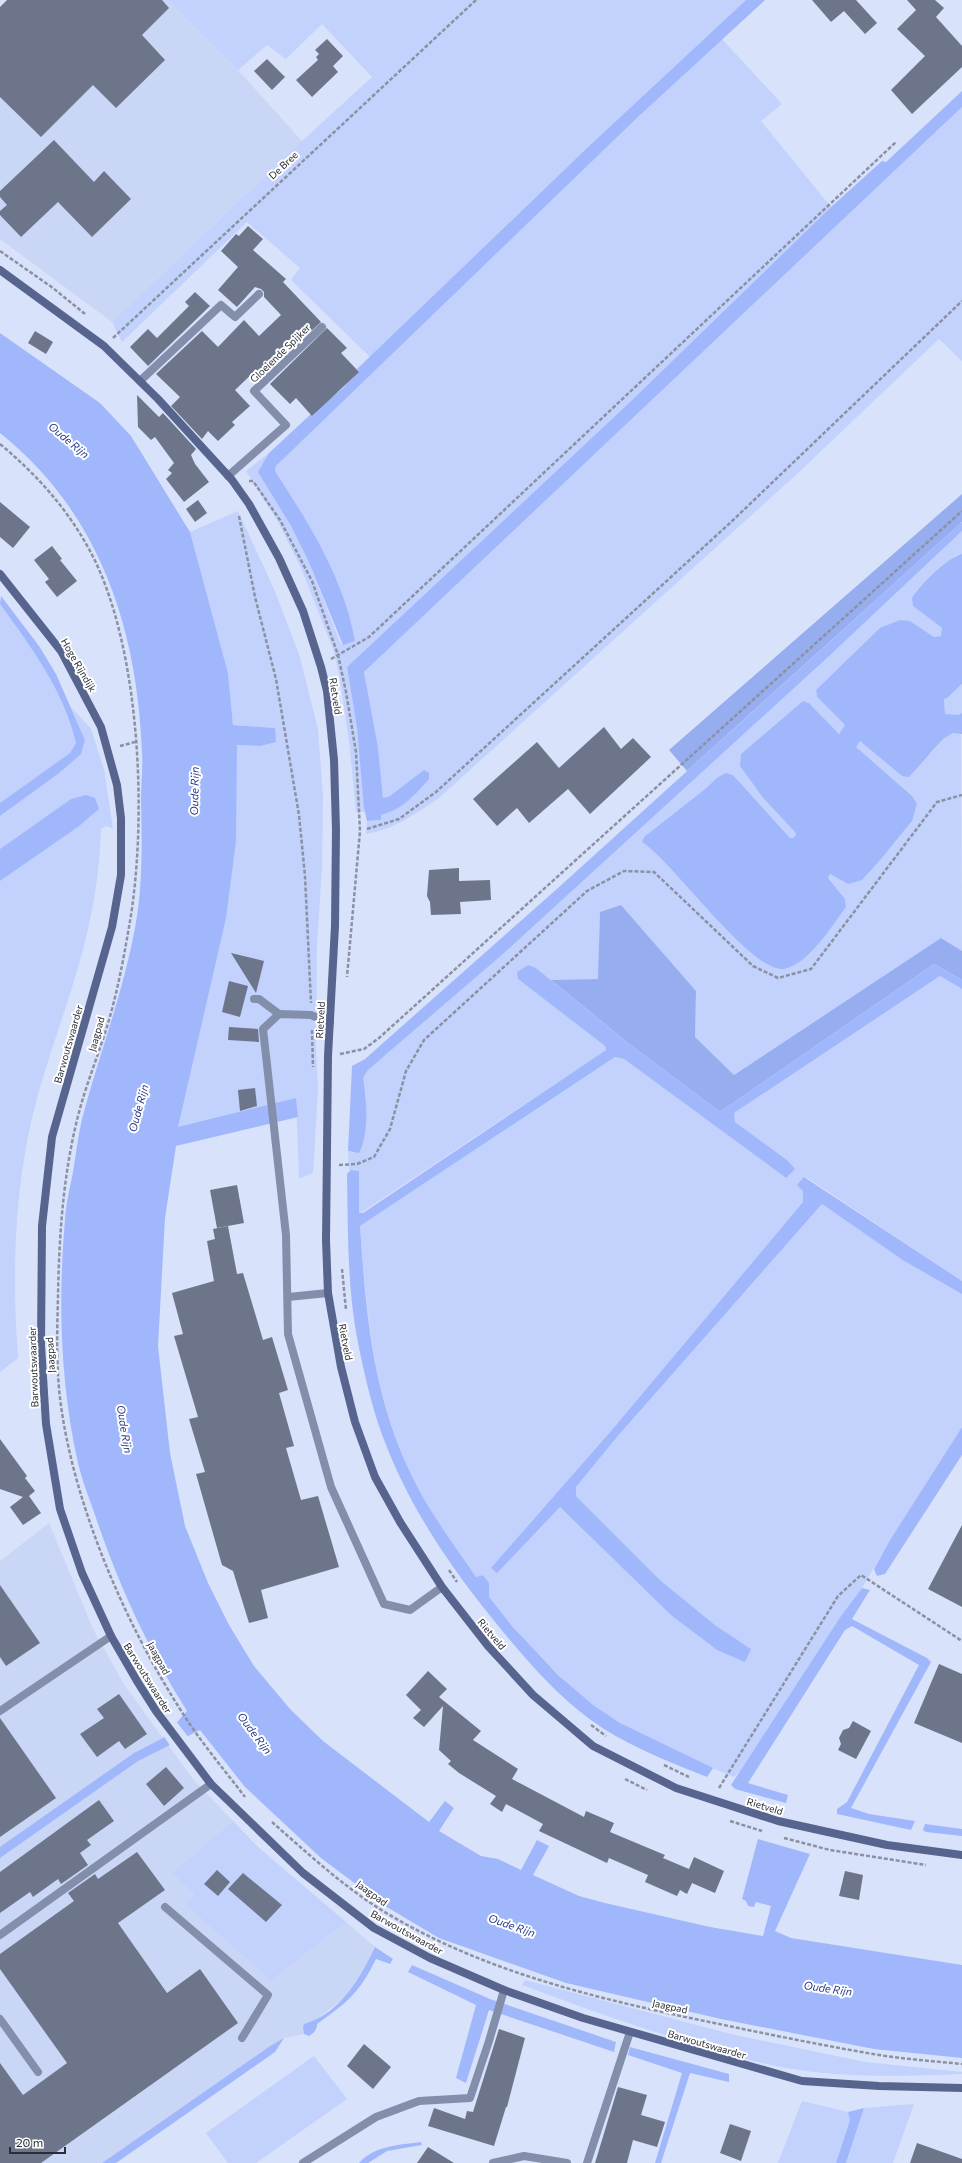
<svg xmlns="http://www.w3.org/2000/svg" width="962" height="2163" viewBox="0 0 962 2163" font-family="Commissioner,sans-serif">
	<rect width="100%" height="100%" fill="#d9e2fb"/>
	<g fill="#cad6f5">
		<path d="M54 0H168L238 70 302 141 112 322 0 239V52Z"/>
		<path d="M49 1523 94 1631 125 1686 193 1779 233 1821 174 1873 194 1894 185 1904 271 1979 346 1922 375 1947 361 1976 343 1999 314 2021 305 2024 303 2028 304 2034 284 2038 270 2046 102 2163H0V1561Z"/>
	</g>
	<g fill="#c2d2fd">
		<path d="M168 0H746L587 148 370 357 291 280 300 268 247 222 122 342 112 322 302 141 372 77 322 24 286 59 267 45 238 70Z"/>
		<path d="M722 39 782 104 761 121 831 207 629 403 347 667 357 728 365 812H356L349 741 339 674 333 649 301 568 278 522 246 471 269 453 259 473 291 526 308 560 340 642 343 645 354 636C340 575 309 522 275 471L276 466 638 117Z"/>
		<path d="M962 107V361L939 339 797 474 439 798C415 814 395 829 366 834L367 821 381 820V815L390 812V796L383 798 378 747 364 672Z"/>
		<path d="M238 511 274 589 299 654 318 729 323 796 322 867 317 947 316 1049 318 1090 313 1173 299 1179 296 1098 178 1128 235 772 237 745 260 746 275 728 233 725 228 673 190 532Z"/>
		<path d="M962 531V554L956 555 917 590 913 606 942 628 943 633 941 636 934 637 910 621 836 671 816 690 817 697 845 725 839 734 809 703 803 701 741 754 764 799 795 832 796 835 793 839 790 838 733 775 726 773 718 777 705 789 644 837 642 842C673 862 752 974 784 969 808 965 832 926 846 907L845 899 828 878 830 874 848 884C876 862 906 839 917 804L856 747 860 740 902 776 932 752 943 739 953 733H961L962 951 941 938 734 1075 695 1037 696 991 621 905 600 912 599 979 551 980 536 968 518 979 605 1046 606 1050 359 1214V1171L351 1170 349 1172 348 1151 353 1153 366 1096 363 1078 368 1070 503 954 827 658Z"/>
		<path d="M0 604C31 647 64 691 76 743L70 753 0 803Z"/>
		<path d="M962 684V713L959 715H945L944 698H947Z"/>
		<path d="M71 707 91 729 104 769 113 829 106 826 101 829C100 856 97 884 92 910 79 980 50 1045 33 1114 14 1192 12 1277 18 1358L0 1372V881L78 827 99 809 71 799 0 849V816L58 774 85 740Z"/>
		<path d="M940 976 962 989V1281L806 1177 803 1191V1202L611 1431 492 1568 497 1572 560 1506 672 1616 717 1650 751 1649 715 1625 661 1581 576 1496V1487L617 1437 822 1204 904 1261 962 1294V1427L890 1540 862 1588 841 1616 740 1771 734 1777C686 1757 636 1736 594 1706 568 1687 546 1662 524 1639 516 1629 494 1608 489 1597 485 1589 491 1586 483 1575L476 1577C453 1543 427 1509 410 1472 372 1390 367 1313 360 1226L615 1057 624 1059 786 1178 789 1175 787 1160 735 1122 734 1113Z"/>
		<path d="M233 1821 258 1847 346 1922 271 1980 185 1904 194 1894 173 1873Z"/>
		<path d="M525 1980 731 2034 865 2062 962 2072V2074C908 2076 853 2078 799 2070 768 2066 738 2057 708 2048 645 2030 583 2008 522 1985Z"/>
		<path d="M314 2056 347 2099 256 2163H228L206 2133Z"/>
		<path d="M802 2101 848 2112 850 2120 836 2163H778Z"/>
		<path d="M914 2104 893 2163H846L864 2108Z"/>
	</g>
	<g fill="#96adef">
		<path d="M962 494V522L687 771 669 750Z"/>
		<path d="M621 905 696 991 695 1037 734 1075 941 938 962 951V980L934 964 720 1112 628 1043 551 980 598 979 600 912Z"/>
	</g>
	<g fill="#a0b8fb">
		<path d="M746 0H765L638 117 276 466 275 471C309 523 344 579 355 641L343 645 308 560 291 526 258 472 269 453 311 414 313 416 318 410 317 409 343 388 359 371 357 369 587 148Z"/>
		<path d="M962 91V107L364 672 378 747 383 798 390 796 424 770 429 773V779C415 795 403 809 381 815V820L367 821 364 808 357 728 347 667 629 403 831 207 882 161 886 162Z"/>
		<path d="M0 333 100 403 131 436 190 532 228 673 233 725 275 728 276 742 260 746 237 745 236 841 226 918 178 1127 296 1098 298 1117 176 1146 165 1218 158 1346 170 1453 185 1526 208 1583 229 1625 254 1666 290 1709 323 1741 429 1822 445 1801 454 1808 439 1831 481 1856 498 1859 521 1870 537 1840 549 1846 533 1875 579 1896 605 1903 710 1927 763 1936 771 1906 756 1902 754 1907 748 1906 746 1901 742 1899 758 1839 810 1854 775 1931 791 1938 962 1965V2058L874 2049 721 2019 566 1983 439 1938 385 1906 321 1858 245 1787 200 1730 138 1761 0 1858V1847L134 1753 163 1738 187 1711C148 1649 118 1584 95 1515 89 1498 82 1480 78 1463 60 1383 58 1300 65 1219 66 1203 70 1188 73 1172 76 1154 78 1136 82 1119 99 1055 123 993 135 928 143 886 142 842 141 799 141 784 143 768 142 752 137 628 100 513 0 433Z"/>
		<path d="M962 522V531L827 658 503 954 368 1070 363 1078C367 1098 369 1136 359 1153L348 1151 352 1066 365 1059 558 888Z"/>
		<path d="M962 554V684L947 698 944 699 945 714 959 715 962 713V734L953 733 943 739 909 777 902 776 860 741 856 747 912 796 917 804 912 821 881 859 862 880 848 884 830 874 828 878 845 899 846 907C832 926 809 964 784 969 752 974 673 862 642 842L644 837 705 789 718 777 726 773 733 775 790 838H793L796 835 795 832 764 799 740 766 741 754 803 701 809 703 839 734 845 725 817 697 816 690 880 628 900 620 910 621 934 637 941 636 942 628 913 606 912 598C920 585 948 557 962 554Z"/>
		<path d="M1 596 39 646 56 674 85 740 81 754 58 774 0 816V803L70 753 76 743C64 691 31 647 0 604Z"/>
		<path d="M86 795 95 798 99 809 78 827 0 881V849L71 799Z"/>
		<path d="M934 964 962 980V989L940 976 734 1113 735 1122 787 1160 795 1169 786 1178 624 1059 615 1057 360 1226C366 1313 372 1391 410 1472 427 1509 453 1543 476 1577L483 1575 489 1583V1597L512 1626 558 1675 593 1705 620 1723 713 1768 707 1777C672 1763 636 1749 604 1729 565 1704 533 1668 504 1633 456 1575 413 1514 386 1445 373 1413 365 1377 358 1343 347 1288 348 1230 347 1174L351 1170 359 1171V1213H363L606 1050 605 1046 518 979 517 972 528 965 536 968 628 1043 720 1112Z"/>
		<path d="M804 1177 962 1281V1294L904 1261 822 1204 617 1437 576 1487V1496L661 1581 715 1625 751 1649 745 1662 717 1650 672 1616 560 1507 497 1573 491 1568 611 1431 803 1202V1191L797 1185Z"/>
		<path d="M962 1427V1455L885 1574 877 1576 874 1569 890 1540Z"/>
		<path d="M862 1588 870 1590 852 1619 927 1658 931 1662 851 1808 869 1814 915 1821 911 1830 837 1814V1809L847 1802 919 1665 852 1626 845 1630 748 1783 788 1795 786 1803 735 1789 731 1785 841 1616Z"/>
		<path d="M925 1824 962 1829V1836L926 1832 923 1830Z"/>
		<path d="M375 1947 393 1959 390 1964 376 1959C359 1993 348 2002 317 2024 317 2030 314 2033 309 2036L304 2034 303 2028 304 2024C340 2014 361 1977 375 1947Z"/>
		<path d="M412 1965 490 1999 616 2042 614 2052 489 2010 466 2083 456 2078 476 2005 408 1972Z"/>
		<path d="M284 2038 275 2052 116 2163H102L270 2046Z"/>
		<path d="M630 2047 729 2074V2082L690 2073 661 2163H655L682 2073 628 2055Z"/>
		<path d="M864 2108 846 2163H836L850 2120 848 2112Z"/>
		<path d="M421 2142 422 2145 387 2151 368 2163H359C375 2145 400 2145 421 2142Z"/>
	</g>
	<path fill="#d9e2fb" d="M176 1721 189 1738 171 1747 163 1735Z"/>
	<g fill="#6d758a">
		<path d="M7 0H162L169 8 142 35 165 60 116 108 93 85 41 137 0 97V7Z"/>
		<path d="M812 0H856L877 23 865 34 844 11 831 22Z"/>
		<path d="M907 0H935L944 8 936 17 962 46V67L912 114 891 90 925 56 897 29 916 10Z"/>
		<path d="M327 39 343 56 333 66 338 72 312 97 296 80 318 60 316 57 319 54 315 50Z"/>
		<path d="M267 59 285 77 272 90 254 71Z"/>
		<path d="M54 140 94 182 104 171 131 199 92 237 58 202 21 237 0 215V211L7 205 0 197V191Z"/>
		<path d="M248 226 263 239 253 250 286 279 283 282 321 322 262 376 256 370 235 390 250 406 232 422 235 425 218 441 208 431 202 439 171 406 180 397 156 374 202 331 218 347 244 320 259 336 281 315 264 297V292L261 289 255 287 237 307 218 290 238 267 221 251 236 234 239 236Z"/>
		<path d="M195 292 210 306 148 366 130 347 148 329 157 338 189 306 185 302Z"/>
		<path d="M327 328 347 348 341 353 359 372 312 416 296 398 290 404 270 384Z"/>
		<path d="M35 331 53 342 46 354 28 343Z"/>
		<path d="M137 395 159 417 163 413 196 449 191 455 195 464 209 482 184 502 166 479 172 473 168 470 174 463 155 437 151 440 138 427Z"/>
		<path d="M198 500 207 513 195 522 186 509Z"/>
		<path d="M0 502 30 527 13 548 0 537Z"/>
		<path d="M52 546 62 559 60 560 77 581 57 597 45 582 49 579 34 560Z"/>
		<path d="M604 727 621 749 633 738 651 757 590 814 568 789 529 823 517 808 497 826 473 799 537 742 559 768Z"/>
		<path d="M459 868V881L490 880 491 900 460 902 461 914 431 915 430 902 427 896 429 870Z"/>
		<path d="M231 953 264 961 256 993Z"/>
		<path d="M229 981 248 986 240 1017 222 1012Z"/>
		<path d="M229 1027 258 1029 259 1042 228 1040Z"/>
		<path d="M255 1088 257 1106 240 1111 238 1090Z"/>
		<path d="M237 1185 244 1223 217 1228 210 1190Z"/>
		<path d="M228 1226 237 1274 243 1273 263 1340 272 1337 288 1390 279 1393 294 1446 286 1448 301 1500 318 1496 339 1567 261 1590 268 1618 249 1623 233 1571 222 1565 196 1474 205 1472 189 1419 198 1417 174 1336 183 1334 172 1293 214 1281 207 1241 215 1239 213 1229Z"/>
		<path d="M0 1439 27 1476 25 1478 35 1491 29 1496 41 1513 23 1525 10 1507 23 1497 0 1489Z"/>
		<path d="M962 1525V1607L928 1589Z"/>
		<path d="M0 1585 40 1643 6 1666 0 1657Z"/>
		<path d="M939 1664 962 1674V1743L914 1723Z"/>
		<path d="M428 1671 447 1689 439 1697 481 1731 473 1740 518 1769 512 1779 584 1817 586 1811 614 1823 610 1832 665 1855 663 1858 689 1869 694 1857 724 1871 715 1893 692 1883 687 1894 680 1890 677 1896 645 1882 648 1875 609 1858 607 1863 539 1831 543 1824 506 1804 502 1812 490 1804 496 1796 459 1773 448 1764 451 1761 439 1750 443 1706 424 1727 413 1718 421 1710 406 1695Z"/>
		<path d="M119 1694 147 1734 125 1749 119 1741 97 1757 80 1734 104 1718 97 1709Z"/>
		<path d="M0 1718 56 1798 0 1837Z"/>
		<path d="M853 1721 871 1731 856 1759 838 1750 841 1744 839 1738 843 1730 849 1728Z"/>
		<path d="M166 1767 184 1788 164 1806 146 1784Z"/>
		<path d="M99 1800 114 1821 87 1840 91 1845 80 1853 88 1865 61 1884 58 1879 33 1897 30 1892 0 1913V1872Z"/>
		<path d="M137 1852 165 1890 118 1923 167 1993 200 1969 238 2023 41 2163H0V2063L23 2095 67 2063 0 1969V1954L74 1901 68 1893 95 1874 98 1879Z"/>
		<path d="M217 1870 230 1882 218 1896 204 1884Z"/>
		<path d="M845 1871 863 1875 859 1900 839 1896Z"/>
		<path d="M243 1873 282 1905 266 1922 228 1889Z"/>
		<path d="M499 2029 525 2038 507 2107H506L494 2146 428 2126 434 2108 465 2119 467 2111 473 2112Z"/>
		<path d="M364 2044 391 2067 373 2089 347 2066Z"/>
		<path d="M618 2087 647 2095 641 2115 665 2122 657 2147 633 2140 627 2163H595Z"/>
		<path d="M730 2124 751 2131 741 2161 720 2153Z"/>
		<path d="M917 2143 962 2159V2163H910Z"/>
		<path d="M428 2147 454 2163H417Z"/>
	</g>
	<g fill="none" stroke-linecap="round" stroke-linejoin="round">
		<g stroke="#8a91a2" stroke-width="2.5" stroke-dasharray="4 2" stroke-linecap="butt">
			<path d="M0 251 53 288 85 314"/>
			<path d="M113 338 476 0"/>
			<path d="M0 444C36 474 66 507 89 549 141 644 148 821 129 927 123 962 116 999 105 1033 96 1061 85 1088 78 1116 63 1175 59 1237 58 1297 57 1333 56 1370 61 1406 75 1507 125 1623 180 1709 199 1740 223 1768 245 1797"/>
			<path d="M249 481H253L280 520 312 581 338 655 346 692 356 752 360 831 347 977"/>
			<path d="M239 516 255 597 276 679 299 815 305 876 311 1003"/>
			<path d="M331 659 369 637 896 142"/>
			<path d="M120 746 135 742"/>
			<path d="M367 829 399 819 436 792 730 523 962 301"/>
			<path d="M312 1030 313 1067"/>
			<path d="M340 1054 364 1049 379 1038 962 511"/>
			<path d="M339 1165 357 1164 374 1157 390 1129 406 1071 424 1040 587 891 624 871 654 872 753 966 778 978 811 969 937 802 962 795"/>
			<path d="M342 1269 346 1310"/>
			<path d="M449 1570 457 1582"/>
			<path d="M591 1725 606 1736"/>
			<path d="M664 1765 689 1777"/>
			<path d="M625 1779 647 1790"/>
			<path d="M719 1788 838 1596 861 1575 962 1641"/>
			<path d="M730 1821 762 1831"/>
			<path d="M272 1822C306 1852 344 1887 383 1911 480 1970 590 1997 700 2020 757 2032 815 2044 873 2054 902 2059 932 2061 962 2064"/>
			<path d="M784 1838 830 1850 926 1865"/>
		</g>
		<g stroke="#838eab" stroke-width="8">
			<path d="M140 381 221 305 235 317 259 294"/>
			<path d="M254 999H259L279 1014"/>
			<path d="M330 1023 311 1015 279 1014 263 1029 286 1235 288 1334 331 1487 384 1604 410 1610 442 1587"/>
			<path d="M288 1297 328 1293"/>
			<path d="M0 1711 111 1636"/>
			<path d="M165 1907 268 1995 242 2038"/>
			<path d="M0 1935 211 1784"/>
			<path d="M0 2019 38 2072"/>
			<path d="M303 2163 376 2117 419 2101 470 2098 489 2041 504 1990"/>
			<path d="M493 2163 524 2156 567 2163"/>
			<path d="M587 2163 630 2032"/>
		</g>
		<path stroke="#838eab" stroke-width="8" d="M228 476 286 425 254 391 322 327"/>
		<g stroke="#57658e" stroke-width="8">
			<path d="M0 270 104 346 158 399 232 480 249 504 279 558 303 611 321 667 327 691 334 760 336 830 335 926 328 1056 326 1240 328 1293 341 1367 355 1422 375 1477 400 1522 442 1587 488 1646 533 1695 593 1746 676 1788 778 1821 887 1845 962 1855"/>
			<path d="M0 574 61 651 101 727 117 785 121 818V875L112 927 52 1137 42 1226 41 1345 46 1424 60 1509 82 1573 111 1636 137 1681 156 1711 211 1784 303 1873 374 1928 430 1958 504 1990 583 2018 802 2081 879 2086 962 2088"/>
		</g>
	</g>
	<g text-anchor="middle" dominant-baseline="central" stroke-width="4" stroke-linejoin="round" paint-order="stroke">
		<g font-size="10" fill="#2a2d36" stroke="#fff">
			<text transform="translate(283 165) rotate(-43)">De Bree</text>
			<text transform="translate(280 353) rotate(-44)">Gloeiende Spijker</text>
			<text transform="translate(79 665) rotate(60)">Hoge Rijndijk</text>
			<text transform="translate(336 696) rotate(81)">Rietveld</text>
			<text transform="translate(320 1020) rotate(-87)">Rietveld</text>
			<text transform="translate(96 1034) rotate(-74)">Jaagpad</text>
			<text transform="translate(68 1044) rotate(-74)">Barwoutswaarder</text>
			<text transform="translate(346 1342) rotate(79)">Rietveld</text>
			<text transform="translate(50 1355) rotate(-93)">Jaagpad</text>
			<text transform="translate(33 1367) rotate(-92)">Barwoutswaarder</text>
			<text transform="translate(492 1634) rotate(50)">Rietveld</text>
			<text transform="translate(159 1658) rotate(61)">Jaagpad</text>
			<text transform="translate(148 1678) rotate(58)">Barwoutswaarder</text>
			<text transform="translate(765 1806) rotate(17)">Rietveld</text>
			<text transform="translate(372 1893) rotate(36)">Jaagpad</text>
			<text transform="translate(407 1932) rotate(29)">Barwoutswaarder</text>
			<text transform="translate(670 2006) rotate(12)">Jaagpad</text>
			<text transform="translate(707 2044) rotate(16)">Barwoutswaarder</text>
		</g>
		<g font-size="11" font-style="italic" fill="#273986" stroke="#fff">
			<text transform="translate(69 440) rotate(40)">Oude Rijn</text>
			<text transform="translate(194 791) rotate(-89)">Oude Rijn</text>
			<text transform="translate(138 1108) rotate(-75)">Oude Rijn</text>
			<text transform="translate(125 1429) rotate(81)">Oude Rijn</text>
			<text transform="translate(255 1733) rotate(53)">Oude Rijn</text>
			<text transform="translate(512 1925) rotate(19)">Oude Rijn</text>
			<text transform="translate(828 1988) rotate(8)">Oude Rijn</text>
		</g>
	</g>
	<path d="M10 2147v6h55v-6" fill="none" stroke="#2a2d36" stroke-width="2"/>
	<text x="16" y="2147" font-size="12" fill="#2a2d36" stroke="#ffffff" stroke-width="3" paint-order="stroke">20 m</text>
</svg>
